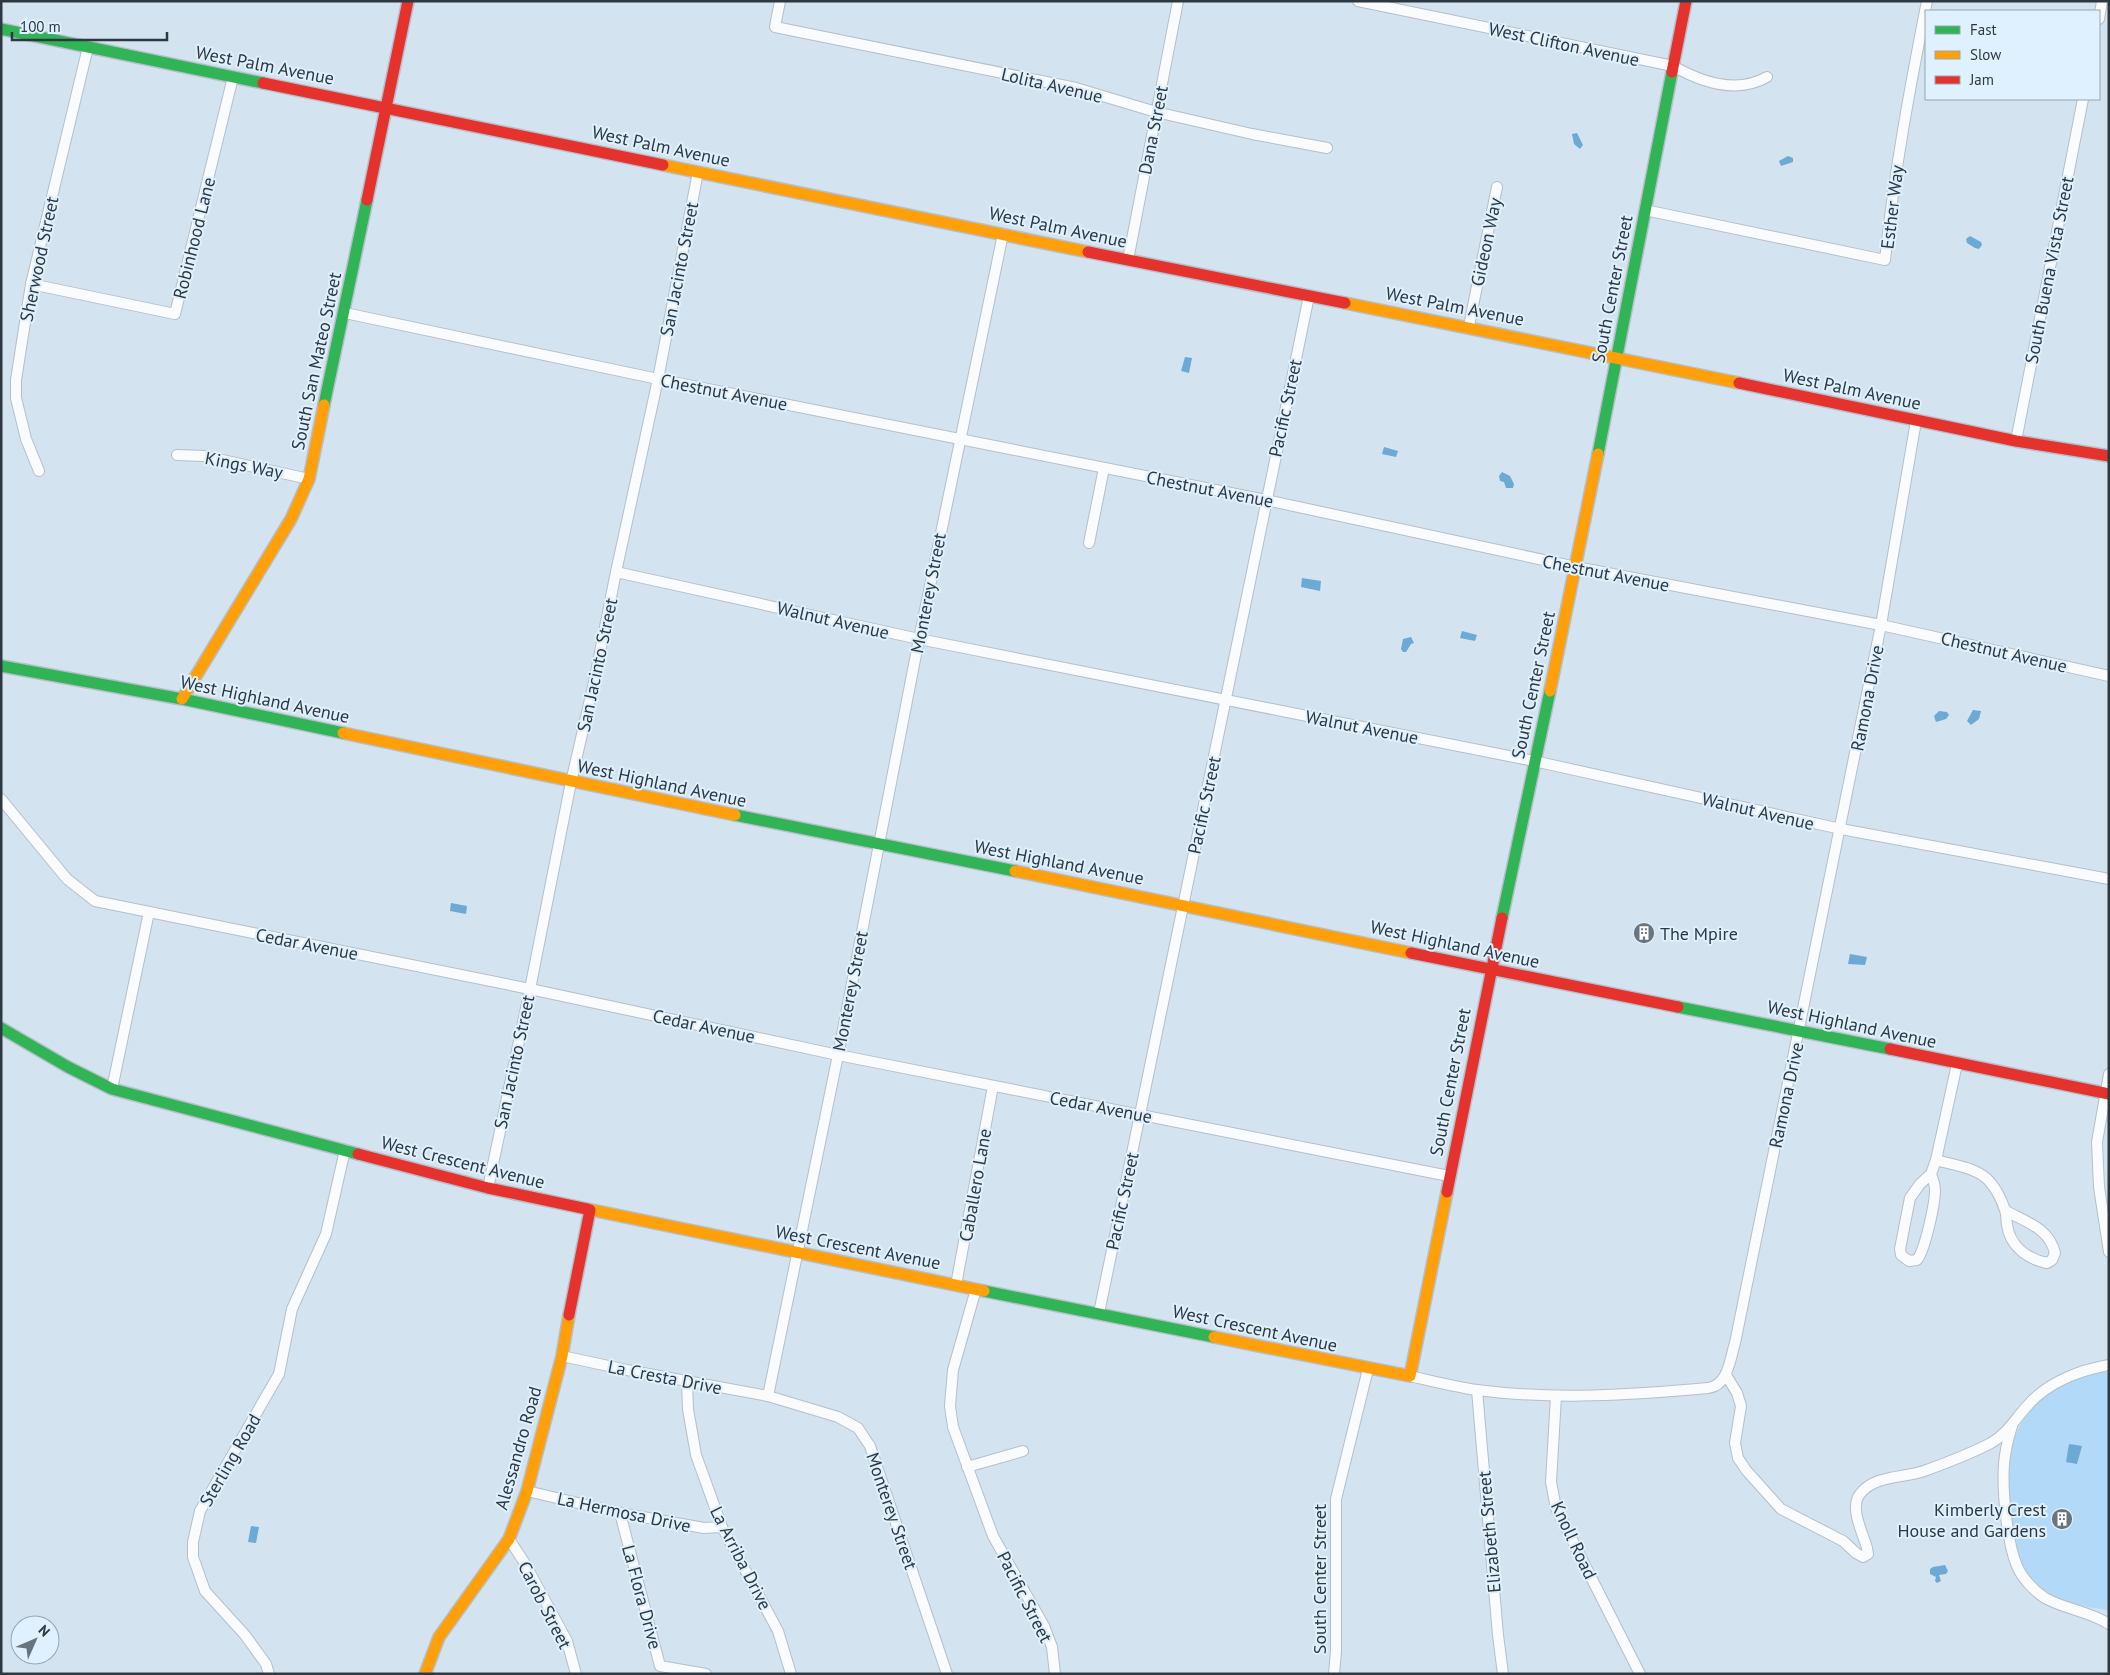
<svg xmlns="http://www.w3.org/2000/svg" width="2110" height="1675" viewBox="0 0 2110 1675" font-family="'PT Sans',sans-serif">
	<rect width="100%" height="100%" fill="#d4e3f0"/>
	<path fill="#b3d9f8" d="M2109 1368V1610C2083 1607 2055 1602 2034 1584 2008 1560 2003 1469 2015 1437 2019 1426 2026 1414 2034 1404 2052 1384 2084 1376 2109 1368Z"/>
	<g fill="#6ca9d5">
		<path d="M1577 133 1583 145 1580 149 1574 144 1572 134Z"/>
		<path d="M1788 156 1793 158V162L1781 166 1779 161Z"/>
		<path d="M1970 236 1981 242 1982 245 1979 249 1975 248 1967 243 1966 239Z"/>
		<path d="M1185 357 1192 358 1189 373 1181 371Z"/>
		<path d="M1384 447 1398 451 1396 457 1382 454Z"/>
		<path d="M1502 472 1510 476 1514 484 1513 488H1506L1504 482 1500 481 1499 476Z"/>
		<path d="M1302 578 1321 581 1320 591 1301 587Z"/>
		<path d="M1462 631 1477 635 1475 641 1460 638Z"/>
		<path d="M1411 637 1414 643 1411 644 1406 652H1403L1401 649 1403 639Z"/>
		<path d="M1973 710 1981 711 1979 719 1971 725 1967 721Z"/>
		<path d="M1939 711 1947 712 1949 715 1946 719 1936 722 1934 716Z"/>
		<path d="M451 903 467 906 466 914 450 911Z"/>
		<path d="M1850 954 1867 957 1865 965 1848 964Z"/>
		<path d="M2069 1444 2082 1446 2077 1464 2066 1462Z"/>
		<path d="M251 1526 259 1527 256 1543 248 1542Z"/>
		<path d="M1945 1565 1948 1571 1946 1574 1939 1575 1941 1581 1937 1583 1935 1581 1936 1577 1930 1574V1569L1933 1567Z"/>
	</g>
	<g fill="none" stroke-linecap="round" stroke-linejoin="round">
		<g stroke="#b4bfca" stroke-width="12">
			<g id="street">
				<path d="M780 1 775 27 1076 88 1156 112 1252 134 1327 148"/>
				<path d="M1358 1 1673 66C1701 82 1737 94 1767 77"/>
				<path d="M2099 19 2102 1"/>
				<path d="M1645 210 1885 260C1894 173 1910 87 1927 1"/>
				<path d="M1128 260 1178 1"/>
				<path d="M31 284 175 314 233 77"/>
				<path d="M345 313 658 379 1266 500 1576 567 1881 625 2109 676"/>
				<path d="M1469 326 1497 187"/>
				<path d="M2016 441 2083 99"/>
				<path d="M177 455 204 456 309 479"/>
				<path d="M39 471 26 439 16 398V380L31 284 88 47"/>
				<path d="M1089 543 1104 468"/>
				<path d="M616 572 919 639 1534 761 1841 829 2109 879"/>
				<path d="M1 799 67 879 95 901 530 989 838 1055 1449 1176"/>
				<path d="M2109 1074 2097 1142 2099 1187 2109 1252"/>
				<path d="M112 1089 149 912"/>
				<path d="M1936 1160C1953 1165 1979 1168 1990 1182 1996 1189 2002 1201 2005 1210 2007 1215 2006 1220 2007 1225 2010 1246 2027 1259 2047 1263L2052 1260 2055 1253C2049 1228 2026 1222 2006 1211"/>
				<path d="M1931 1174C1933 1179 1935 1184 1935 1190 1935 1204 1925 1250 1917 1260L1909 1261 1901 1255 1900 1249 1910 1198 1920 1184 1931 1174 1936 1160 1957 1064"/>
				<path d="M488 1188 530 989 571 782 594 682 616 572 658 379 698 172"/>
				<path d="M956 1285 993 1086"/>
				<path d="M976 1289 953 1370 950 1406 953 1427 993 1536 1044 1626 1052 1647 1055 1674"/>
				<path d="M1099 1313 1309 296"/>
				<path d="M562 1356 627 1370 768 1396"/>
				<path d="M1726 1375 1737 1393 1741 1406 1735 1443 1738 1458 1746 1470 1781 1509 1843 1541 1856 1553 1863 1557 1868 1554 1867 1548C1863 1533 1849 1508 1860 1494 1874 1475 1904 1478 1924 1471 1946 1463 1970 1454 1991 1443 2008 1433 2015 1419 2028 1405 2048 1382 2080 1370 2109 1365"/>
				<path d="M1410 1376C1432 1381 1455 1387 1477 1390 1553 1400 1632 1395 1708 1388 1728 1386 1730 1359 1735 1343L1881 625 1916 421"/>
				<path d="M687 1382 688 1409 696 1455 722 1527 778 1631 791 1674"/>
				<path d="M1477 1390 1498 1635 1503 1674"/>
				<path d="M1556 1396 1551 1482 1556 1508 1640 1674"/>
				<path d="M2012 1426C2008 1439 2005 1451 2004 1464 2002 1490 2007 1543 2017 1566 2022 1578 2034 1591 2045 1598 2064 1609 2089 1611 2109 1624"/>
				<path d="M967 1467 1023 1451"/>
				<path d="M527 1491 620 1513 704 1528 722 1527"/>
				<path d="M620 1513 660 1666 706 1674"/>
				<path d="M509 1539 524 1562 567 1641 576 1674"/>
				<path d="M269 1674 266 1664 245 1635 205 1591 193 1557V1542L200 1511 279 1374 292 1309 326 1234 345 1150"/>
				<path d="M947 1674 870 1446 858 1428 838 1417 768 1396 838 1055 919 639 1003 234"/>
				<path d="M1334 1674 1336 1651V1499L1368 1369"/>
			</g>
		</g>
		<g stroke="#b4bfca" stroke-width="14">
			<g id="fast">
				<path d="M1 29 263 83"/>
				<path d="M324 405 367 200"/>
				<path d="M1598 454 1672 72"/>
				<path d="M1 666 182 699 343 733"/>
				<path d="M735 815 1015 871"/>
				<path d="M1502 918 1550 691"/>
				<path d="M1678 1007 1890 1049"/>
				<path d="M1 1028 68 1067 112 1089 358 1154"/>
				<path d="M984 1291 1214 1337"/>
			</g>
		</g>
		<g stroke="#b4bfca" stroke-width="14">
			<g id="slow">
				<path d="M663 165 1088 252"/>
				<path d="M1345 303 1739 383"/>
				<path d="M1550 691 1598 454"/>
				<path d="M182 699 291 519 309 479 324 405"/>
				<path d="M343 733 735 815"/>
				<path d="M1015 871 1411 953"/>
				<path d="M587 1209 984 1291"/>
				<path d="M1214 1337 1410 1376 1447 1192"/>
				<path d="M425 1674 439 1637 509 1539 527 1491 562 1356 569 1315"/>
			</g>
		</g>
		<g stroke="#b4bfca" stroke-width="14">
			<g id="jam">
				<path d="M1672 72 1686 1"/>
				<path d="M263 83 663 165"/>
				<path d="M367 200 408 1"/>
				<path d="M1088 252 1345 303"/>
				<path d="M1739 383 2016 441 2109 456"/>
				<path d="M1411 953 1678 1007"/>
				<path d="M1890 1049 2109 1094"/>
				<path d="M358 1154 488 1188 587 1209"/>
				<path d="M1447 1192 1502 918"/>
				<path d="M569 1315 590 1210"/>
			</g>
		</g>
		<use href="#street" stroke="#f9fbfd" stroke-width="10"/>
		<use href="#fast" stroke="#30b455" stroke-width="11"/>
		<use href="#slow" stroke="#ff9f0a" stroke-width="11"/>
		<use href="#jam" stroke="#e5322d" stroke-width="11"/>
	</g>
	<defs>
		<g id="building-disc" transform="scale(1.125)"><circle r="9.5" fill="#68747e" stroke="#dff0fe"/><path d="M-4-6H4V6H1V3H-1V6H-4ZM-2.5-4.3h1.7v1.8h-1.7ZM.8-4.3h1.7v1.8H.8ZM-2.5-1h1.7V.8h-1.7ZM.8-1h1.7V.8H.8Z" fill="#fff"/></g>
	</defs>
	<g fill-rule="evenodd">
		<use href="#building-disc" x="1644" y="933"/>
		<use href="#building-disc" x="2062" y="1519"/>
	</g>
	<g text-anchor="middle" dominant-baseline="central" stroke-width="4" stroke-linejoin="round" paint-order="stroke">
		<g font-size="18" fill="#2e3841" stroke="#dff0fe">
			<text transform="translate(1564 44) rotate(12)">West Clifton Avenue</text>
			<text transform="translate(265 65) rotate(11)">West Palm Avenue</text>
			<text transform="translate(1052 85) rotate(13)">Lolita Avenue</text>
			<text transform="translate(1153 130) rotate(-79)">Dana Street</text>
			<text transform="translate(661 146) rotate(12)">West Palm Avenue</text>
			<text transform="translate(1892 207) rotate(-83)">Esther Way</text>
			<text transform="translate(1058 227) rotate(12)">West Palm Avenue</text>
			<text transform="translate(194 238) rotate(-76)">Robinhood Lane</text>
			<text transform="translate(1486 242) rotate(-78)">Gideon Way</text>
			<text transform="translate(39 259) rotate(-78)">Sherwood Street</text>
			<text transform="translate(679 269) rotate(-79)">San Jacinto Street</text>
			<text transform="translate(2049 270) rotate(-79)">South Buena Vista Street</text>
			<text transform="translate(1612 289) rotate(-79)">South Center Street</text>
			<text transform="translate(1455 306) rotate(11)">West Palm Avenue</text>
			<text transform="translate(316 361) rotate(-78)">South San Mateo Street</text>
			<text transform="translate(1852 389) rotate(12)">West Palm Avenue</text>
			<text transform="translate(724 392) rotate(11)">Chestnut Avenue</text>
			<text transform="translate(1285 408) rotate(-78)">Pacific Street</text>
			<text transform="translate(244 465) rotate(11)">Kings Way</text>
			<text transform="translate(1210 489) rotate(11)">Chestnut Avenue</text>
			<text transform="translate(1606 573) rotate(11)">Chestnut Avenue</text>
			<text transform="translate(928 593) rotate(-79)">Monterey Street</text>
			<text transform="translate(833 620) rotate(13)">Walnut Avenue</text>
			<text transform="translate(2004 652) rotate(13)">Chestnut Avenue</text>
			<text transform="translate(597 665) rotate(-78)">San Jacinto Street</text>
			<text transform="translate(1533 685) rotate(-78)">South Center Street</text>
			<text transform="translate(1867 698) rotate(-79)">Ramona Drive</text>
			<text transform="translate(265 699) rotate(12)">West Highland Avenue</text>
			<text transform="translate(1362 727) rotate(11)">Walnut Avenue</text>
			<text transform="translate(662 783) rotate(12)">West Highland Avenue</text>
			<text transform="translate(1204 805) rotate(-78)">Pacific Street</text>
			<text transform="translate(1758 811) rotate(13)">Walnut Avenue</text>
			<text transform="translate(1059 862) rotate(11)">West Highland Avenue</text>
			<text transform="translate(307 944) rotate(11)">Cedar Avenue</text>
			<text transform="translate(1455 944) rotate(12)">West Highland Avenue</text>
			<text transform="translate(850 991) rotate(-79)">Monterey Street</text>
			<text transform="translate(1852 1024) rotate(12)">West Highland Avenue</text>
			<text transform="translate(704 1026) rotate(12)">Cedar Avenue</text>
			<text transform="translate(514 1062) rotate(-78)">San Jacinto Street</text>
			<text transform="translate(1450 1082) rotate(-79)">South Center Street</text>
			<text transform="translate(1786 1095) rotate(-78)">Ramona Drive</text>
			<text transform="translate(1101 1107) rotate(11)">Cedar Avenue</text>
			<text transform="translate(463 1162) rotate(14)">West Crescent Avenue</text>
			<text transform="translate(975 1185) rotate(-80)">Caballero Lane</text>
			<text transform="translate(1122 1201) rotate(-78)">Pacific Street</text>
			<text transform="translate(858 1247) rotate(11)">West Crescent Avenue</text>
			<text transform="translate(1255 1328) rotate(12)">West Crescent Avenue</text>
			<text transform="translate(665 1377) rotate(11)">La Cresta Drive</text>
			<text transform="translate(518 1448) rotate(-74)">Alessandro Road</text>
			<text transform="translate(230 1460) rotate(-60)">Sterling Road</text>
			<text transform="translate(892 1511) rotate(71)">Monterey Street</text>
			<text transform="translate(624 1512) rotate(12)">La Hermosa Drive</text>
			<text transform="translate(1489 1532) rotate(-95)">Elizabeth Street</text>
			<text transform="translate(1574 1540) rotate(65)">Knoll Road</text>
			<text transform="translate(741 1558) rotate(63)">La Arriba Drive</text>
			<text transform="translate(1319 1579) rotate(-90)">South Center Street</text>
			<text transform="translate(642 1597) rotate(75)">La Flora Drive</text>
			<text transform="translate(1025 1597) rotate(63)">Pacific Street</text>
			<text transform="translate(545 1605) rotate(63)">Carob Street</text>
		</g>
		<g font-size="18" fill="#2e3841" stroke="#dff0fe" text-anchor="start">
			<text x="1660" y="933">The Mpire</text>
			<text x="2046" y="1509" text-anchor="end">Kimberly Crest<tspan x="2046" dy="21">House and Gardens</tspan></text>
		</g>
	</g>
	<rect width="2110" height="1675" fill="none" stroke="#2e3841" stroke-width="5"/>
	<rect x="1925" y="10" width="175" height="90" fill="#dff0fe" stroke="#98a6b2"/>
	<rect x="1935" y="26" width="25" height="8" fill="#30b455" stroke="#98a6b2"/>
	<text x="1970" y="35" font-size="15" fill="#2e3841">Fast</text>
	<rect x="1935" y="51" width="25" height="8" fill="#ff9f0a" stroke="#98a6b2"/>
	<text x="1970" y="60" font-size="15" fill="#2e3841">Slow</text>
	<rect x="1935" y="76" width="25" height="8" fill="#e5322d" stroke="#98a6b2"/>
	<text x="1970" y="85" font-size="15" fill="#2e3841">Jam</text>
	<g transform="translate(35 1640) rotate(45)"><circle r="24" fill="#dff0fe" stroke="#98a6b2"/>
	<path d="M0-4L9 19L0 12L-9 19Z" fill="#68747e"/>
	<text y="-8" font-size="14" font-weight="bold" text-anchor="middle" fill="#2e3841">N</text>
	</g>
	<path d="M12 32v8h155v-8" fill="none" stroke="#2e3841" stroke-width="2.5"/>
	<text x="20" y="32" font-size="15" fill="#2e3841" stroke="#dff0fe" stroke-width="4" paint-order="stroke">100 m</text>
</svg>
